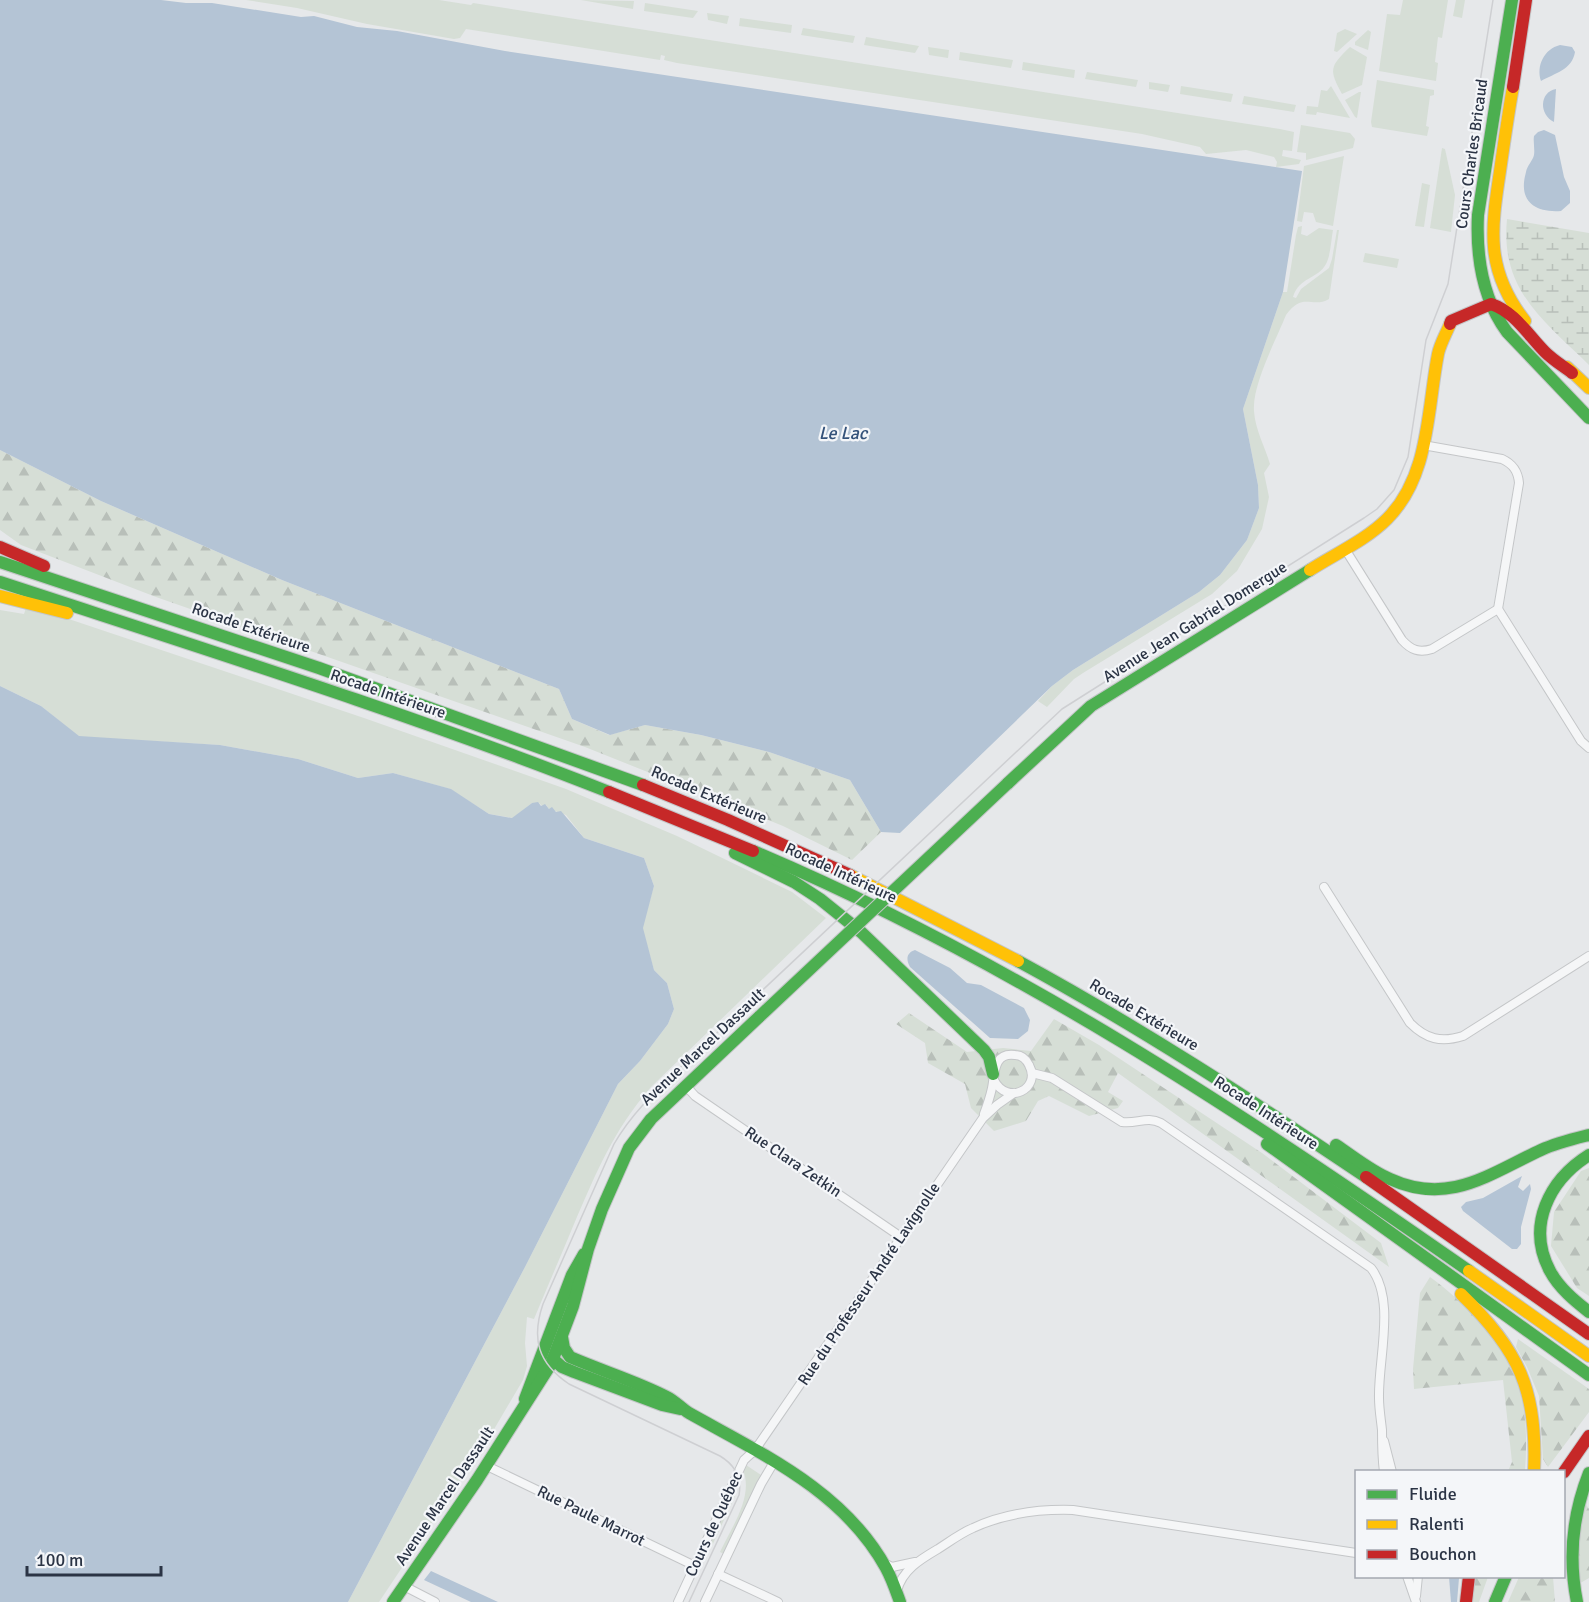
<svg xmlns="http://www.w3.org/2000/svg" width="1589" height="1602" viewBox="0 0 1589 1602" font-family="Signika,sans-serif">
	<defs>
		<pattern id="forest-firs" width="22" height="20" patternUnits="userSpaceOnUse" patternTransform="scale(1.5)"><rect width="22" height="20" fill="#d6ded6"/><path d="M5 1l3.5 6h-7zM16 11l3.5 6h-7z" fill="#b8bfb9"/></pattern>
		<pattern id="wetland-marsh" width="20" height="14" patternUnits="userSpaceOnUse" patternTransform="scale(1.5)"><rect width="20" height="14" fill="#d6ded6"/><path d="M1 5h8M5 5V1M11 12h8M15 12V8" fill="none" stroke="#b8bfb9"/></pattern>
	</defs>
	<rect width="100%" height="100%" fill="#e6e8ea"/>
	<g fill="#d6ded6">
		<path d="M246 0H439L471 5 473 3 1280 129 1294 132 1292 151 1283 150 1282 156 1301 160 1299 164 1276 167 1277 162 1274 157 1246 150 1206 154 1200 147 1142 134 677 63 664 60 665 56 661 55 660 60 466 29 460 38 454 39 367 24 297 8Z"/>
		<path d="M581 0 634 1 633 9Z"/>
		<path d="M1403 0H1448L1442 38 1438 37 1435 62 1438 63 1436 81 1379 71 1387 14 1400 15Z"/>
		<path d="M1456 0H1465L1462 18 1453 16Z"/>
		<path d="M645 3 698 11 693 18 644 11Z"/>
		<path d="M707 13 729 16 727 24 708 20Z"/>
		<path d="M740 18 792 25 791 33 739 26Z"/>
		<path d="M803 28 855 36 853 43 801 35Z"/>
		<path d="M1345 29 1357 34 1337 52 1334 51 1337 33Z"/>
		<path d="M1368 30 1371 32 1368 50 1355 45V42Z"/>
		<path d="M866 37 919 46 915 53 864 45Z"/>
		<path d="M928 47 949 50 948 58 929 55Z"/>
		<path d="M1350 47 1367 57 1362 85 1342 94C1329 70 1329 67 1350 47Z"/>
		<path d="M960 52 1013 60 1011 68 959 60Z"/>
		<path d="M1023 62 1075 70 1074 78 1022 70Z"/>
		<path d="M1087 72 1138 80 1136 87 1085 79Z"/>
		<path d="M1377 80 1434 90V95L1430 96 1426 126 1429 127 1427 136 1372 127 1371 122Z"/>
		<path d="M1149 82 1170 85 1168 92 1149 89Z"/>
		<path d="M1181 86 1233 94 1231 102 1180 94Z"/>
		<path d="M1331 86 1350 118 1317 112 1316 115 1306 114 1307 106 1318 107 1321 90 1327 91Z"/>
		<path d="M1359 92H1361L1357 118 1355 117 1345 100Z"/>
		<path d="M1244 96 1296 105 1294 112 1242 104Z"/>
		<path d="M1301 125 1350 133 1355 139 1353 148 1306 160V153L1297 152Z"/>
		<path d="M1442 148 1445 149 1455 195 1451 232 1430 228Z"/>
		<path d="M1344 156 1333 226 1316 222 1313 213 1304 212 1302 222 1297 221 1304 166Z"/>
		<path d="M1422 183 1430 185 1424 227 1415 226Z"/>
		<path d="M1302 226 1301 234 1307 236 1319 228 1333 230C1331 240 1331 254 1326 264 1318 279 1299 277 1293 297L1296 298 1301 289 1329 268 1332 259 1337 230H1339L1329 299C1312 309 1303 291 1286 315 1276 340 1252 385 1254 411 1255 429 1265 447 1270 464L1264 473 1269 497 1262 529 1237 571 1212 594 1083 673 1074 679 1047 707 1038 701 1052 686 1073 670 1199 592 1220 575 1247 540 1259 508 1258 485 1243 409 1283 292H1287L1296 235 1298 227Z"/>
		<path d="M1365 253 1399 259 1397 268 1363 262Z"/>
		<path d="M27 605 364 718 566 789 677 836 792 892 826 918 651 1087C613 1131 597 1171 574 1224 561 1256 547 1287 534 1319L527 1317 525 1343 527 1366 523 1380 493 1431 379 1602H348L525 1267 618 1084 640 1061 668 1024 674 1009 667 983 654 970 642 928 654 886 644 858 584 838 566 815 549 809 546 805 542 806 539 803H532L513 818 489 814 450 789 393 773 358 778 298 759 220 745 79 737 41 706 0 686V610L24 614Z"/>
		<path d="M746 1465 761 1475 724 1554 720 1552C731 1528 754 1497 743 1470Z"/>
		<path d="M737 1483 735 1496 711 1548 707 1546Z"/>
	</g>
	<g fill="url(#forest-firs)">
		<path d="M0 450 101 501 282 580 559 689 572 719 609 735 645 725 701 735 769 752 850 780 881 832 852 860 783 826 585 747 156 597 21 545 0 530Z"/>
		<path d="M909 1013 967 1052 1003 1048 1031 1051 1054 1019 1099 1045 1262 1153 1381 1243 1389 1267 1118 1073 1108 1092 1123 1101 1118 1108 1089 1116 1049 1096 1038 1101 1026 1121 994 1131 971 1108 965 1084 928 1063 925 1043 896 1024Z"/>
		<path d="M1589 1168V1296L1577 1288 1551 1246 1554 1212 1581 1171Z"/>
		<path d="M1430 1277C1464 1301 1508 1347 1519 1388 1527 1415 1527 1444 1525 1471H1508L1512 1462 1503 1380 1414 1389 1413 1369 1420 1293Z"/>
		<path d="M1518 1339 1589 1389V1412L1548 1467 1543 1459 1539 1396 1527 1367 1516 1347Z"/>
		<path d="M1585 1503 1589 1509V1578L1577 1585 1576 1551Z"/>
		<path d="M1475 1577H1488L1479 1602H1472Z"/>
		<path d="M1519 1577H1553L1555 1602H1508Z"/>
	</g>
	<path fill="url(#wetland-marsh)" d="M1507 219 1589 233V365C1543 320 1500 290 1507 219Z"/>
	<g fill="#b4c4d5">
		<path d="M0 0H161L186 3H212L301 17 314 16 357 27 397 31 505 51 1302 171 1283 292 1243 409 1258 485 1259 508 1247 540 1220 575 1199 592 1073 670 1052 686 900 833 881 832 850 780 769 752 701 735 645 725 610 735 572 719 559 689 282 580 101 501 0 450Z"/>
		<path d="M1560 45 1572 47 1575 52C1572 70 1555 73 1541 81 1536 66 1544 49 1560 45Z"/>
		<path d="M1556 89 1554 122C1539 115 1539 92 1556 89Z"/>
		<path d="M1544 130 1555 135 1564 177 1570 191V203L1561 211C1533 213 1518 200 1526 172 1527 166 1533 160 1534 155 1535 149 1533 142 1534 136L1538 132Z"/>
		<path d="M0 686 41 706 79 736 220 745 298 759 358 778 393 773 451 789 489 814 512 818 532 803 538 802 541 806 545 804 549 809 552 807 556 812 561 811 584 838 644 858 654 886 643 928 654 970 667 983 674 1009 668 1024 640 1061 618 1084 525 1267 348 1602H0Z"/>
		<path d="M915 950 950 968 967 983 981 985 1024 1008 1030 1020 1028 1031 1018 1039 990 1038 910 967C906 960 906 953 915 950Z"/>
		<path d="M1522 1176 1518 1187 1523 1191 1530 1184 1531 1189 1521 1227V1244L1517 1249H1512L1463 1211 1461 1207 1466 1202 1483 1198Z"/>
		<path d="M431 1571 498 1602H471L424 1580Z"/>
		<path d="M1449 1577 1459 1578 1457 1602H1451Z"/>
	</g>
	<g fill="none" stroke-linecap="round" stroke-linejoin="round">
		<g stroke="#c4c6c8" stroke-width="10">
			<g id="street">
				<path d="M1423 445 1502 459C1513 464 1518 471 1519 483L1498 609"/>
				<path d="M1345 549 1402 640C1411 650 1419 653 1432 649L1498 609 1581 741 1589 748"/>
				<path d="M1324 887 1410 1023C1426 1039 1441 1043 1463 1036L1589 956"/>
				<path d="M1032 1073 1052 1078 1122 1122C1137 1124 1147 1116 1161 1123L1371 1268C1396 1300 1378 1359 1379 1398 1379 1409 1381 1420 1382 1430 1382 1444 1382 1457 1384 1472"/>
				<path d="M686 1086 695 1096 901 1237"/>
				<path d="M984 1114C987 1106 990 1097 992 1088 995 1074 993 1052 1015 1055 1021 1055 1026 1059 1029 1065 1042 1089 1007 1106 994 1080"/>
				<path d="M1384 1441 1392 1472"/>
				<path d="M487 1466 695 1566"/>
				<path d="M884 1563 892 1567 915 1562"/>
				<path d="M718 1574 778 1602"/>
				<path d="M1407 1576 1416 1602"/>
				<path d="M404 1586 435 1602"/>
				<path d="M897 1591C902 1570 921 1559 938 1549 949 1542 961 1533 973 1528 1003 1514 1040 1509 1073 1510L1356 1553"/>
				<path d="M1416 1596 1418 1576"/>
				<path d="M678 1602 744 1460 755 1450 983 1118 997 1105 1014 1093"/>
				<path d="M705 1602 761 1484 774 1462"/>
			</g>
		</g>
		<g stroke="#c4c6c8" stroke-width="14">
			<g id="fast">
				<path d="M1512 0 1478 215C1476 256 1482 298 1507 332L1589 418"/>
				<path d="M0 562 319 668 643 785"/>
				<path d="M0 582C204 649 409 713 609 792"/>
				<path d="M1007 784 1091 706 1310 570"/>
				<path d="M753 851C1009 959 1242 1112 1469 1271"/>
				<path d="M735 853 794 882 820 899 861 932 984 1050 989 1057 993 1074"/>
				<path d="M1018 961C1138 1026 1253 1101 1366 1177"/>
				<path d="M1267 1144 1589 1375"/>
				<path d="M1336 1145C1354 1157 1371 1171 1390 1179 1449 1206 1489 1174 1541 1150 1556 1143 1573 1139 1589 1135"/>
				<path d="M1589 1155C1549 1180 1526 1226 1550 1271 1559 1288 1575 1301 1589 1312"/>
				<path d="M562 1337 564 1348 570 1357C602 1371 636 1381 667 1397 675 1401 681 1408 689 1413 762 1454 844 1491 886 1568 892 1579 896 1591 900 1602"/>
				<path d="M553 1359 562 1367 574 1372 662 1405 680 1409"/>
				<path d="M525 1399 572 1275 584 1254"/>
				<path d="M393 1602 477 1480 551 1364 573 1306 588 1249 602 1209 629 1148 651 1119 760 1016"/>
				<path d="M1495 1602 1506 1576"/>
				<path d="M1577 1602C1568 1557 1572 1516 1589 1473"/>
			</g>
		</g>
		<g stroke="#c4c6c8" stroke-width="14">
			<g id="slow">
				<path d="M1513 87C1508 115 1504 143 1500 171 1491 230 1485 270 1525 321"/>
				<path d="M1567 367 1589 388"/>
				<path d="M1310 570C1335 554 1366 540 1387 519 1430 476 1427 410 1438 354 1440 344 1446 334 1450 324"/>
				<path d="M0 596 67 613"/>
				<path d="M850 875 1018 961"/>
				<path d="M1469 1271 1589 1356"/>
				<path d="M1461 1294C1519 1350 1538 1391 1534 1472"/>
			</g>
		</g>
		<g stroke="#c4c6c8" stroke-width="14">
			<g id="jam">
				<path d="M1513 87 1526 0"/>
				<path d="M1450 324 1451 321 1491 304C1515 312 1528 335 1545 352 1553 360 1563 366 1572 373"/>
				<path d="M0 547 44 566"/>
				<path d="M643 785 728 820 850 875"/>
				<path d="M609 792 753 851"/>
				<path d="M1366 1177 1589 1334"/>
				<path d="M1564 1472 1589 1436"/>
				<path d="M1466 1602 1469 1576"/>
			</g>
		</g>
		<use href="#street" stroke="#f5f6f7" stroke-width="8"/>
		<use href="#fast" stroke="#4caf50" stroke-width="12"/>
		<use href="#slow" stroke="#ffc107" stroke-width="12"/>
		<use href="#jam" stroke="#c62828" stroke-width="12"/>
		<path stroke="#cecfd2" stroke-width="1.5" d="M689 1602 739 1495C742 1478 735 1465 720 1456L569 1384C538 1363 531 1339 543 1304L614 1144C633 1111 660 1087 687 1061L1062 709 1364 518 1377 509 1394 490 1408 457 1426 340 1448 284 1493 0"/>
		<g stroke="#c4c6c8" stroke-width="14" stroke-linecap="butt">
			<path id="fast-bridge" d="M760 1016 1007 784"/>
		</g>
		<use href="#fast-bridge" stroke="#4caf50" stroke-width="12"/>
	</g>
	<g text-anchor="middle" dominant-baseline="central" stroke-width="4.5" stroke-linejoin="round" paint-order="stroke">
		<g font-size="16" fill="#2b3445" stroke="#f4f6f9">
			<text transform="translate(1472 154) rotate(-82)">Cours Charles Bricaud</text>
			<text transform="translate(1195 622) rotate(-32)">Avenue Jean Gabriel Domergue</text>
			<text transform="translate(251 628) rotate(19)">Rocade Extérieure</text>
			<text transform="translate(388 694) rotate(19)">Rocade Intérieure</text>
			<text transform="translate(709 795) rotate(23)">Rocade Extérieure</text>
			<text transform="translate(841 873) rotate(25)">Rocade Intérieure</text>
			<text transform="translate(1144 1015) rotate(31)">Rocade Extérieure</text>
			<text transform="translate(703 1047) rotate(-43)">Avenue Marcel Dassault</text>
			<text transform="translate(1266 1113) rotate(33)">Rocade Intérieure</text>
			<text transform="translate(793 1162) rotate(34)">Rue Clara Zetkin</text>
			<text transform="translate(869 1284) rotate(-56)">Rue du Professeur André Lavignolle</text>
			<text transform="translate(445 1496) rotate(-56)">Avenue Marcel Dassault</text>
			<text transform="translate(591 1516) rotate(26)">Rue Paule Marrot</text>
			<text transform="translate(714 1524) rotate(-65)">Cours de Québec</text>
		</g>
		<g font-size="18" font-style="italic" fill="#34527a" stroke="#f4f6f9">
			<text x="843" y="433">Le Lac</text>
		</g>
	</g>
	<rect x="1355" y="1470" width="210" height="108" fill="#f4f6f9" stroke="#a4a8b1" stroke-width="1.5"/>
	<rect x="1367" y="1490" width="30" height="9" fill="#4caf50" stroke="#a4a8b1" stroke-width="1.5"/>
	<text x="1409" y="1500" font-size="18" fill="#2b3445">Fluide</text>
	<rect x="1367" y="1520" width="30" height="9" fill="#ffc107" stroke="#a4a8b1" stroke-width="1.5"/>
	<text x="1409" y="1530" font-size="18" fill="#2b3445">Ralenti</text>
	<rect x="1367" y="1550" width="30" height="9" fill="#c62828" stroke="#a4a8b1" stroke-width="1.5"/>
	<text x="1409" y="1560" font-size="18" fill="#2b3445">Bouchon</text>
	<path d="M27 1566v9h134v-9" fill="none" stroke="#2b3445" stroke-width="3"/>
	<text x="36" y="1566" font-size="18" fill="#2b3445" stroke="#f4f6f9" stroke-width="4.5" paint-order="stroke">100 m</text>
</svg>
